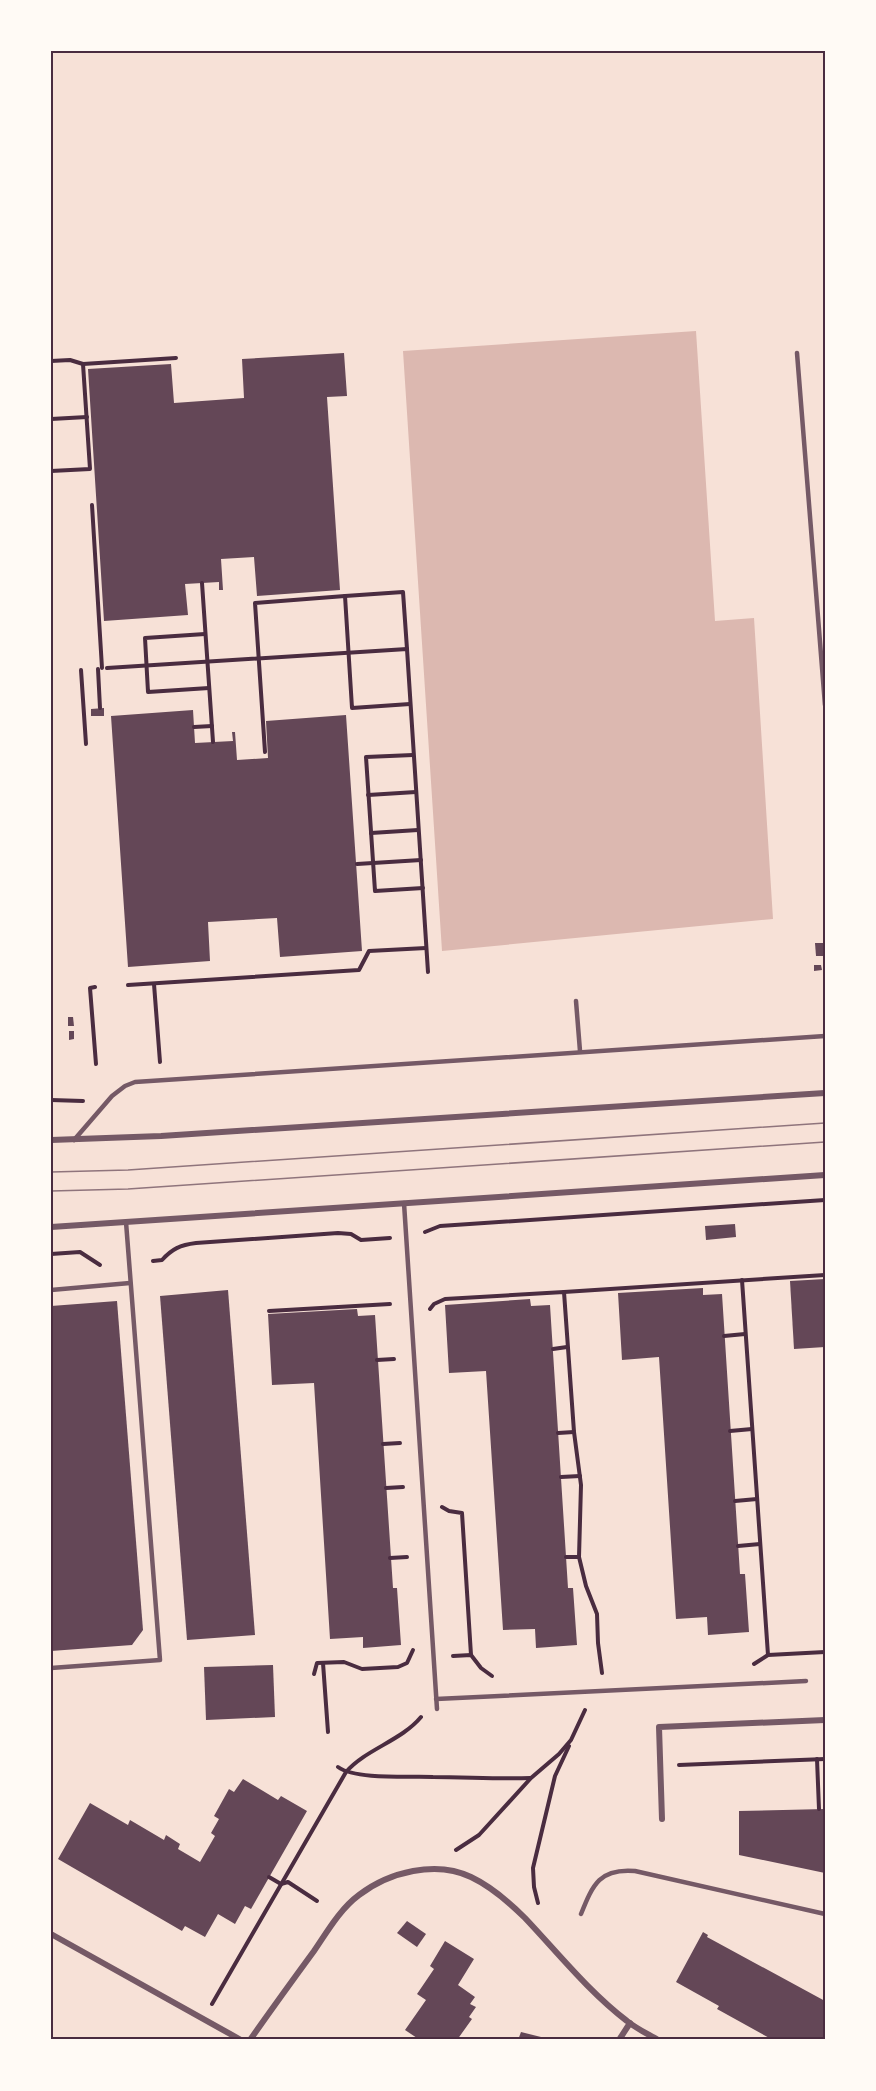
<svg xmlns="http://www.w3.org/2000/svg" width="876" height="2091" viewBox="0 0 876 2091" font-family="Inter,sans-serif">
	<rect width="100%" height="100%" fill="#f7e1d7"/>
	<path fill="#dcb8b0" d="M696 331 715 621 754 618 773 919 442 951 403 351Z"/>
	<g fill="#644757">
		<path d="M344 353 347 396 327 397 340 590 257 596 254 557 221 559 223 590H219V582L185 584 188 615 104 621 88 369 171 364 174 403 244 398 242 359Z"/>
		<path d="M104 708V716H91V709Z"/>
		<path d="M193 710 195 743 233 741 232 732H235L237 760 268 758 266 721 346 715 362 951 280 957 277 918 208 922 210 961 128 967 111 716Z"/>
		<path d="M815 943H825V956H816Z"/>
		<path d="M814 965H821L822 970 814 971Z"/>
		<path d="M68 1017H73L74 1026H68Z"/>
		<path d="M69 1031H74V1039L69 1040Z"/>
		<path d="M735 1224 736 1237 706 1240 705 1226Z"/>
		<path d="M825 1279V1347L794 1349 790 1281Z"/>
		<path d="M703 1288V1295L722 1294 740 1574H745L749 1632 708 1635 707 1617 676 1619 659 1357 622 1360 618 1293Z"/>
		<path d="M228 1290 255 1635 187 1640 160 1296Z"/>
		<path d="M530 1299 531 1306 550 1305 568 1588H573L577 1645 536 1648 535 1629 503 1630 486 1371 449 1373 445 1305Z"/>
		<path d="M117 1301 143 1630 132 1645 51 1651V1306Z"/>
		<path d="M357 1309 358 1316 375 1315 393 1588H397L401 1645 363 1648V1637L330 1639 314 1383 272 1385 268 1314Z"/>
		<path d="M273 1665 275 1717 206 1720 204 1667Z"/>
		<path d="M243 1779 278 1800 281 1796 307 1811 251 1909 245 1906 235 1924 218 1914 205 1937 185 1926 182 1931 58 1859 90 1803 128 1825 130 1820 164 1840 166 1835 180 1844 178 1849 200 1862 215 1836 211 1833 219 1819 214 1816 229 1789 234 1792Z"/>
		<path d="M825 1809V1873L739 1855V1811Z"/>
		<path d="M407 1921 426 1934 417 1947 397 1933Z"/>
		<path d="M703 1932 708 1935 707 1937 825 2001V2040H773L717 2009 719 2006 676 1982Z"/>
		<path d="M445 1941 474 1959 458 1985 475 1997 470 2004 476 2007 469 2017 472 2019 457 2040H420L405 2030 426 2000 417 1994 434 1969 430 1966Z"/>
		<path d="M521 2032 549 2039 548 2040H518Z"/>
	</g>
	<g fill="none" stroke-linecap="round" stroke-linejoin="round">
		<g stroke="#4a2c40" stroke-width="4">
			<path d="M51 361 70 360 83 364 90 469 51 471"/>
			<path d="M83 364 176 358"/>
			<path d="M51 419 87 417"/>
			<path d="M92 505 102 668"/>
			<path d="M202 583 213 742"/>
			<path d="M345 596 403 592 407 649"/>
			<path d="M205 634 145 638 148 692 209 688"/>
			<path d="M107 668 407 649 428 972"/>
			<path d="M98 669 100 708"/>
			<path d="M81 670 86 744"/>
			<path d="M194 727 212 726"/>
			<path d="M265 752 255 603 345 596 352 708 410 704"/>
			<path d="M413 755 366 757 375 891 423 888"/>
			<path d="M368 795 416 792"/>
			<path d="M371 833 418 830"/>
			<path d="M357 864 421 860"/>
			<path d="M154 984 160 1062"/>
			<path d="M128 985 359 970 369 951 426 948"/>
			<path d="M95 987 90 988 96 1064"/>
			<path d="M51 1100 83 1101"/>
			<path d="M425 1232 440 1226 825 1200"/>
			<path d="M51 1254 80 1252 100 1265"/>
			<path d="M153 1261 162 1260C172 1249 180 1245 196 1243L338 1233 351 1234 361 1240 390 1238"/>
			<path d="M742 1280 768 1655"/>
			<path d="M564 1292 825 1275"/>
			<path d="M430 1309 434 1304 445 1299 564 1292 574 1432 581 1485 579 1557 586 1586 597 1614 598 1643 602 1673"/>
			<path d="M269 1311 390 1304"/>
			<path d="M724 1336 745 1334"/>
			<path d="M553 1349 567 1347"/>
			<path d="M377 1360 394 1359"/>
			<path d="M730 1431 752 1429"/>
			<path d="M558 1433 574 1432"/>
			<path d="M383 1444 400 1443"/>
			<path d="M561 1477 580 1476"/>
			<path d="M386 1488 403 1487"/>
			<path d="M735 1501 757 1499"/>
			<path d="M442 1507 449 1511 462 1513 471 1655"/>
			<path d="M738 1546 760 1544"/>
			<path d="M566 1557H579"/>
			<path d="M390 1558 407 1557"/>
			<path d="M453 1656 471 1655 481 1668 492 1676"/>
			<path d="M323 1663 328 1732"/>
			<path d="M754 1664 768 1655 825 1652"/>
			<path d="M314 1674 317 1663 344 1662 362 1669 398 1667 407 1663 413 1650"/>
			<path d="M817 1759 819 1809"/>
			<path d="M679 1765 825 1759"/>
			<path d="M338 1767C356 1780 410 1776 433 1777 466 1777 497 1779 530 1778"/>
			<path d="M456 1850 479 1835 531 1778 559 1754 571 1740 585 1710"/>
			<path d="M269 1877 281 1884 288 1882 317 1901"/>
			<path d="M538 1903 534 1887 533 1868 555 1776 569 1746"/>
			<path d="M212 2004 346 1772C366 1749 401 1741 421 1717"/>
		</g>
		<g stroke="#755966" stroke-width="4.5">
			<path d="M797 353 825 705"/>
			<path d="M576 1001 580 1051"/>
			<path d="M74 1140 112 1096 125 1086 135 1082 825 1036"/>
			<path d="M404 1203 437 1709"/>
			<path d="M51 1290 130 1283"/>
			<path d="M51 1668 160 1660 126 1222"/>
			<path d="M436 1699 806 1681"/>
			<path d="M581 1914C593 1884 600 1868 635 1871L825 1914"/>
		</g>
		<g stroke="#755966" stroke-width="6">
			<path d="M51 1140 161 1136 825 1093"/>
			<path d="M51 1227 825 1175"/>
			<path d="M662 1819 659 1727 825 1720"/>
			<path d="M51 1934 241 2040"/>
			<path d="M250 2040C271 2010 292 1981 314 1951 327 1932 340 1909 359 1895 389 1872 436 1860 471 1877 492 1887 509 1902 525 1918 558 1953 589 1992 627 2021 637 2029 648 2034 658 2040"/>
			<path d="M619 2040 630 2023"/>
		</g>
		<g stroke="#8f747c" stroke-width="1.5">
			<path d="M51 1172 128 1170 825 1123"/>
			<path d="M51 1191 128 1189 825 1142"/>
		</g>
	</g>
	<rect width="876" height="2091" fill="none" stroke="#fffaf5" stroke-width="105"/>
	<rect x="52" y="52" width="772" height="1986" fill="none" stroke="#4a2c40" stroke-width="2"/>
</svg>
